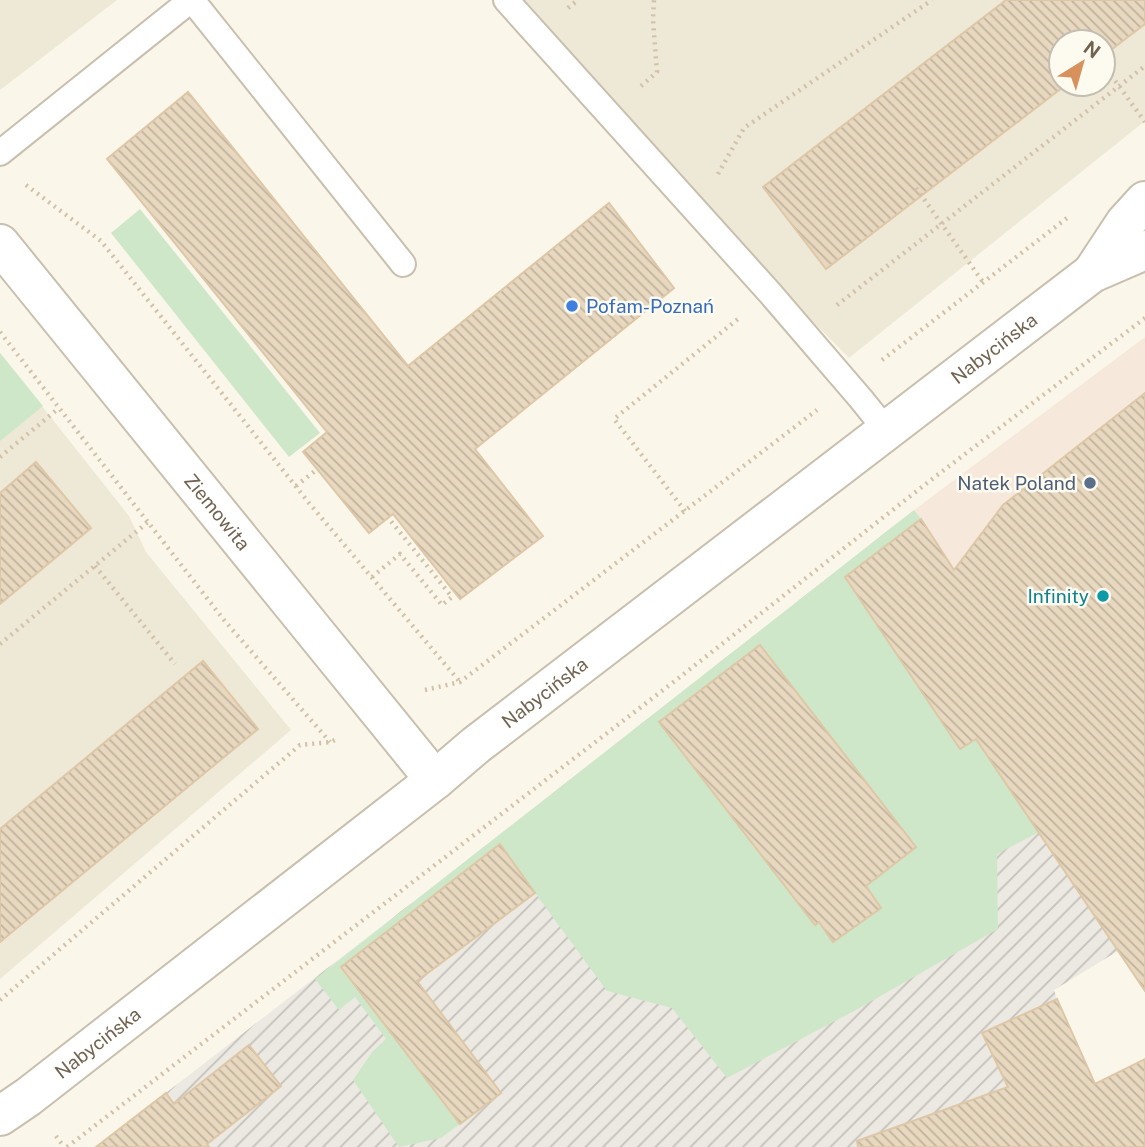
<svg xmlns="http://www.w3.org/2000/svg" width="1145" height="1147" viewBox="0 0 1145 1147" font-family="'Public Sans',sans-serif">
	<defs>
		<pattern id="industrial-furrows" width="10" height="10" patternUnits="userSpaceOnUse" patternTransform="scale(1.75)"><rect width="10" height="10" fill="#ece9e2"/><path d="M-1 1l2-2M0 10L10 0M9 11l2-2" fill="none" stroke="#c4c0ba"/></pattern>
		<pattern id="building-back-hatch" width="6" height="6" patternUnits="userSpaceOnUse" patternTransform="scale(1.75)"><rect width="6" height="6" fill="#e8d8bf"/><path d="M-1 5l2 2M0 0l6 6M5-1l2 2" fill="none" stroke="#c0b39e"/></pattern>
	</defs>
	<rect width="100%" height="100%" fill="#faf7ea"/>
	<g fill="#eee8d6" fill-rule="evenodd">
		<path d="M0 0H117L0 90Z"/>
		<path d="M495 0H1145V121L849 358ZM1061 42H1103V84H1061Z"/>
		<path d="M0 353 129 516 146 552 291 730 0 979Z"/>
	</g>
	<path fill="#f6e9dc" d="M1145 337V855L914 510Z"/>
	<path fill="url(#industrial-furrows)" d="M914 510 1039 697 1118 951 1054 990 1057 999 982 1033 1038 1147H96L502 833Z"/>
	<g fill="#cfe7c9" fill-rule="evenodd">
		<path d="M140 209 320 433 289 457 111 233Z"/>
		<path d="M0 353 43 406 0 441Z"/>
		<path d="M914 510 921 519 845 577 960 749 976 739 1039 832 997 854 998 929 856 1010 727 1078 672 1008 607 991 499 844 341 967 460 1124 441 1138 399 1147 353 1080 372 1052 386 1039 355 997 339 1010 315 979ZM760 645 916 847 866 886 881 908 834 942 819 922 815 925Z"/>
	</g>
	<g fill="url(#building-back-hatch)" stroke="#dec7a6" stroke-width="2">
		<path d="M1006 0H1145V24L1103 56V42H1061V84H1067L826 269 763 187Z"/>
		<path d="M188 92 408 366 609 203 674 288 475 449 543 536 460 599 393 514 369 533 303 452 327 432 107 159Z"/>
		<path d="M1145 393V991L976 739 960 749 845 577 921 519 954 570 1003 505Z"/>
		<path d="M36 462 91 528 0 604V493Z"/>
		<path d="M760 645 916 847 866 886 881 908 833 942 819 922 815 925 659 722Z"/>
		<path d="M203 661 258 729 0 942V829Z"/>
		<path d="M500 844 535 893 417 981 501 1093 460 1124 341 967Z"/>
		<path d="M1057 999 1095 1084 1145 1059V1147H858L857 1141 1008 1087 982 1033Z"/>
		<path d="M249 1045 281 1086 207 1144 209 1147H96L166 1093 174 1104Z"/>
	</g>
	<g fill="none" stroke-linecap="round" stroke-linejoin="round">
		<g stroke="#c9bfae" stroke-width="28">
			<g id="service">
				<path d="M192 0 403 264"/>
				<path d="M506 0 770 293 861 399 886 430"/>
				<path d="M0 153 191 0"/>
			</g>
		</g>
		<g stroke="#c9bfae" stroke-width="42">
			<g id="minor">
				<path id="s1" d="M0 244 435 780"/>
			</g>
		</g>
		<g stroke="#c9bfae" stroke-width="42">
			<g id="tertiary">
				<path d="M1092 273 1125 223 1145 201"/>
				<path id="s2" d="M0 1116 28 1097 435 780 476 745 1092 273 1145 250"/>
			</g>
		</g>
		<g stroke="#d2c1a7" stroke-width="4.5" stroke-dasharray="2 5" stroke-linecap="butt">
			<path d="M568 8 578 0"/>
			<path d="M1103 64 1145 122"/>
			<path d="M641 86 657 72 653 20 654 0"/>
			<path d="M718 174 744 128 932 0"/>
			<path d="M26 185 101 241 309 503 460 682"/>
			<path d="M916 188 983 282"/>
			<path d="M837 305 1145 66"/>
			<path d="M0 332 224 620 330 742"/>
			<path d="M882 360 1067 218"/>
			<path d="M0 457 59 408"/>
			<path d="M296 486 316 470"/>
			<path d="M685 511 614 419 738 319"/>
			<path d="M95 566 175 664"/>
			<path d="M372 577 400 554 442 605 452 597 390 520"/>
			<path d="M0 644 148 522"/>
			<path d="M425 690 460 682 817 410"/>
			<path d="M0 1000 300 745 331 742 338 738"/>
			<path d="M56 1136 64 1147"/>
			<path d="M67 1147 671 684 936 476 1145 318"/>
		</g>
		<use href="#service" stroke="#fff" stroke-width="24"/>
		<use href="#minor" stroke="#fff" stroke-width="38"/>
		<use href="#tertiary" stroke="#fff" stroke-width="38"/>
	</g>
	<circle fill="#3f7fe0" stroke="#fdfbf0" stroke-width="2.5" cx="572" cy="306" r="7"/>
	<circle fill="#5c6f8a" stroke="#fdfbf0" stroke-width="2.5" cx="1090" cy="483" r="7"/>
	<circle fill="#0f9aa8" stroke="#fdfbf0" stroke-width="2.5" cx="1103" cy="596" r="7"/>
	<g text-anchor="middle" dominant-baseline="central" stroke-width="5" stroke-linejoin="round" paint-order="stroke">
		<g font-size="19" fill="#366cbe" stroke="#fdfbf0" text-anchor="start">
			<text x="586" y="306">Pofam-Poznań</text>
		</g>
		<g font-size="19" fill="#726350" stroke="#fdfbf0">
			<text stroke="none"><textPath href="#s2" startOffset="1256">Nabycińska</textPath></text>
			<text stroke="none"><textPath href="#s1" startOffset="345">Ziemowita</textPath></text>
			<text stroke="none"><textPath href="#s2" startOffset="690">Nabycińska</textPath></text>
			<text stroke="none"><textPath href="#s2" startOffset="122">Nabycińska</textPath></text>
		</g>
		<g font-size="19" fill="#4e5e75" stroke="#fdfbf0" text-anchor="end">
			<text x="1076" y="483">Natek Poland</text>
		</g>
		<g font-size="19" fill="#0d838f" stroke="#fdfbf0" text-anchor="end">
			<text x="1089" y="596">Infinity</text>
		</g>
	</g>
	<g transform="translate(1082 63) rotate(37)"><circle r="33" fill="#fdfbf0" stroke="#c5beb0" stroke-width="2"/>
	<path d="M0-5L12 26L0 18L-12 26Z" fill="#d7915d"/>
	<text y="-10" font-size="19" font-weight="bold" text-anchor="middle" fill="#726350">N</text>
	</g>
</svg>
